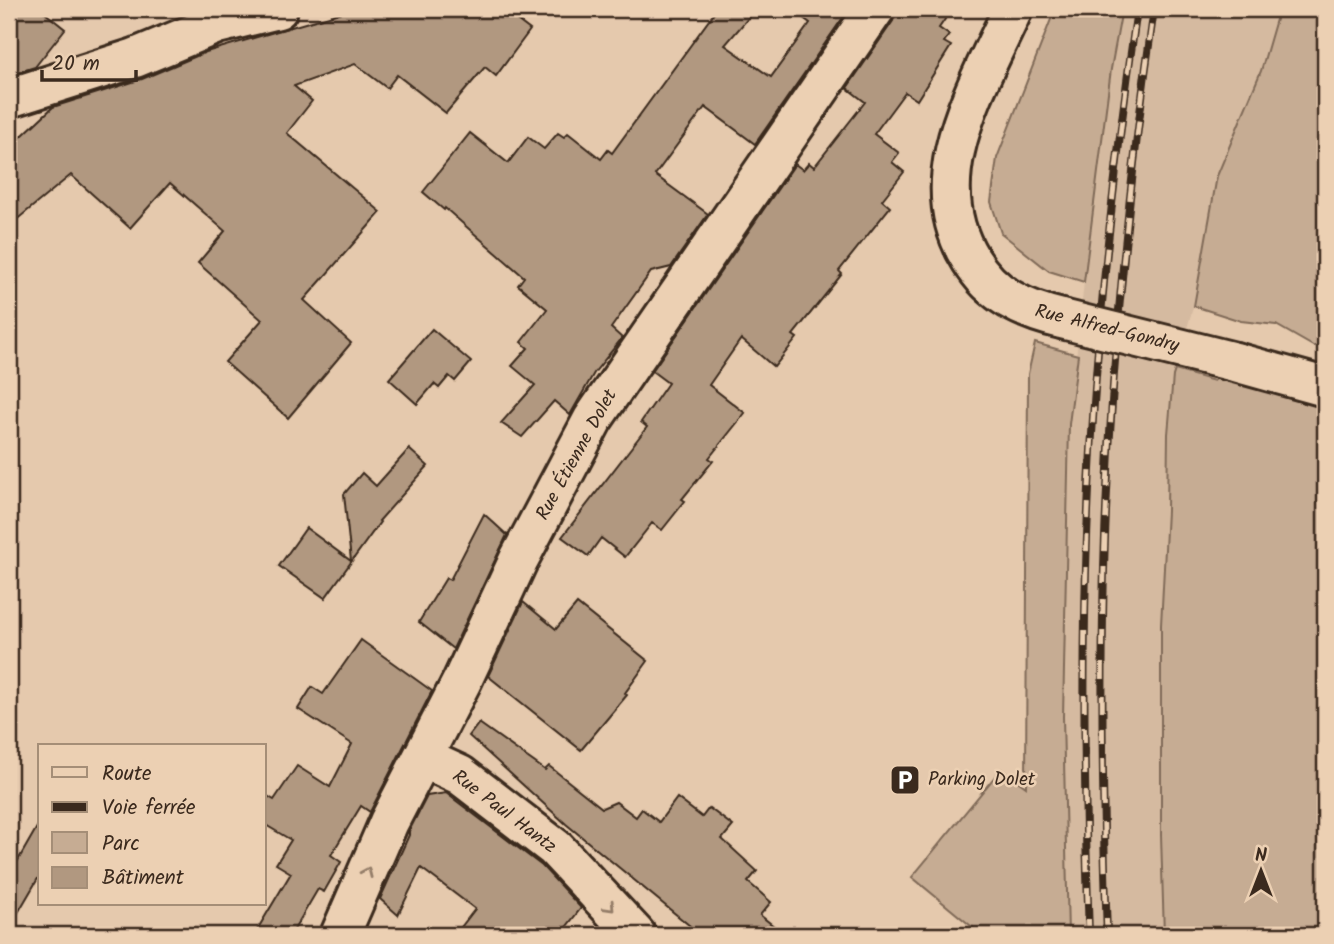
<svg xmlns="http://www.w3.org/2000/svg" width="1334" height="944" viewBox="0 0 1334 944" font-family="Kalam,sans-serif">
	<rect width="100%" height="100%" fill="#e5c9ad"/>
	<filter id="ink" filterUnits="userSpaceOnUse"><feTurbulence type="fractalNoise" baseFrequency=".0143" numOctaves="2"/><feDisplacementMap in="SourceGraphic" scale="14" xChannelSelector="R" yChannelSelector="G"/><feConvolveMatrix kernelMatrix="1 2 1 2 8 2 1 2 1" color-interpolation-filters="sRGB"/></filter>
	<g filter="url(#ink)">
		<path fill="#d5baa0" d="M1122 9H1279L1173 377 1168 434 1167 511 1161 625V835L1164 935H1068L1063 717 1069 424 1086 263 1111 69Z"/>
		<g fill="#c6ac93" stroke="#806b58" stroke-width="2">
			<path d="M1055 9H1122L1111 69 1084 282 1049 271 1001 233 991 202 997 158Z"/>
			<path d="M1279 9H1325V346H1313L1276 325 1241 321 1194 306 1217 176 1261 71Z"/>
			<path d="M1035 343 1078 355 1069 424 1063 717 1068 935H982L912 877 1001 769 1026 787 1028 374Z"/>
			<path d="M1235 362 1325 387V935H1164L1161 835V625L1167 511 1168 434 1173 376 1175 370 1214 381Z"/>
		</g>
		<g fill="#b19880" stroke="#3b2a1e" stroke-width="2">
			<path d="M9 9H40L65 29 35 67 9 75Z"/>
			<path d="M353 9H525L517 20 530 30 496 76 485 67 446 113 397 75 387 88 355 64 294 86 312 101 287 133 381 212 304 300 351 343 288 418 225 362 262 320 198 263 225 231 170 183 130 228 71 175 9 226V148L53 107 142 79 206 52Z"/>
			<path d="M717 9H756L725 45 771 77 810 23 791 9H849L755 144 705 107 655 175 708 214 671 267 651 272 611 328 622 338 594 373 570 415 554 401 522 437 501 423 535 385 512 366 528 348 521 342 547 309 518 285 524 277 445 208 444 210 423 192 470 133 508 163 528 137 544 149 558 133 564 137 568 133 601 159 608 150 612 153Z"/>
			<path d="M897 9H952L939 28 949 35 944 42 951 46 917 100 905 92 874 134 899 153 892 162 904 172 882 200 890 207 839 271 842 274 793 335 797 338 774 367 741 339 709 385 745 413 709 458 713 461 682 499 685 501 662 530 652 523 625 557 601 538 588 556 562 537 647 427 641 422 668 383 652 371 795 164 803 170 809 163 814 167 865 102 847 88 893 21Z"/>
			<path d="M432 329 471 362 455 381 449 376 439 388 434 384 417 404 389 379Z"/>
			<path d="M409 449 428 466 379 521 380 522 325 598 279 566 306 528 351 561 344 494 362 473 376 486Z"/>
			<path d="M484 514 507 535 453 649 419 622 446 578 450 580Z"/>
			<path d="M523 602 556 629 577 604 648 661 625 693 627 695 581 750 488 676Z"/>
			<path d="M361 640 432 691 370 812 361 806 331 855 341 862 324 892 318 889 291 935H254L291 873 276 864 291 840 264 824V794L274 800 297 766 330 787 352 744 298 709 312 687 323 694Z"/>
			<path d="M479 723 545 770 549 766 602 808 616 802 636 817 642 809 659 822 677 798 702 817 709 808 733 826 722 839 757 871 748 882 771 902 760 915 785 935H701L566 824 469 736Z"/>
			<path d="M446 793 542 866 581 908 560 935H455L475 909 421 868 398 915 380 899 409 835V831L427 796Z"/>
			<path d="M40 822V875L9 928V876Z"/>
		</g>
		<g fill="none" stroke-linecap="round" stroke-linejoin="round">
			<g stroke="#3b2a1e" stroke-width="44">
				<g id="minor">
					<path d="M1013 9C979 85 919 178 971 260 992 295 1023 310 1062 319"/>
					<path d="M9 98 135 58 217 24 278 9"/>
					<path d="M1235 362 1325 387"/>
					<path d="M423 758 460 775 555 848 636 935"/>
					<path d="M340 935 389 822 462 681 519 559 593 419 875 9"/>
				</g>
			</g>
			<use href="#minor" stroke="#ecd0b3" stroke-width="38"/>
			<g stroke="#3b2a1e" stroke-width="8">
				<g id="rail">
					<path d="M1089 935C1084 794 1082 652 1088 511 1095 343 1113 175 1137 9"/>
					<path d="M1107 935C1102 794 1100 652 1106 511 1113 343 1130 175 1154 9"/>
				</g>
			</g>
			<use href="#rail" stroke="#ecd0b3" stroke-width="5" stroke-dasharray="16" stroke-linecap="butt"/>
			<g stroke="#3b2a1e" stroke-width="44" stroke-linecap="butt">
				<path id="minor-bridge" d="M1062 319 1235 362"/>
			</g>
			<use href="#minor-bridge" stroke="#ecd0b3" stroke-width="38"/>
		</g>
		<defs><path id="oneway-chevron" d="M-2-3.5L2.5 0L-2 3.5" fill="none" stroke-width="1.6" stroke-linecap="round" stroke-linejoin="round" transform="scale(1.75)"/></defs>
		<g stroke="#947d68">
			<use href="#oneway-chevron" transform="translate(367 872) rotate(-66)"/>
			<use href="#oneway-chevron" transform="translate(610 907) rotate(47)"/>
		</g>
	</g>
	<defs>
		<g id="parking-square" transform="scale(1.575)"><rect x="-9" y="-9" width="18" height="18" rx="4" fill="#3b2a1e" stroke="#ecd0b3"/><path d="M-3.5-5.5H1a3.5 3.5 0 0 1 0 7H-1V5.5H-3.5ZM-1-3.4V-.6H.8a1.4 1.4 0 0 0 0-2.8Z" fill="#fff"/></g>
	</defs>
	<g fill-rule="evenodd">
		<use href="#parking-square" x="905" y="780"/>
	</g>
	<g text-anchor="middle" dominant-baseline="central" stroke-width="5" stroke-linejoin="round" paint-order="stroke">
		<g font-size="19" fill="#3b2a1e" stroke="#ecd0b3">
			<text transform="translate(1107 329) rotate(14)">Rue Alfred-Gondry</text>
			<text transform="translate(577 455) rotate(-61)">Rue Étienne Dolet</text>
			<text transform="translate(504 812) rotate(37)">Rue Paul Hantz</text>
		</g>
		<g font-size="19" fill="#3b2a1e" stroke="#ecd0b3" text-anchor="start">
			<text x="928" y="780">Parking Dolet</text>
		</g>
	</g>
	<rect width="1334" height="944" fill="none" stroke="#ecd0b3" stroke-width="35"/>
	<rect x="18" y="18" width="1299" height="909" fill="none" stroke="#3b2a1e" stroke-width="2.5" filter="url(#ink)"/>
	<rect x="38" y="744" width="228" height="161" fill="#ecd0b3" stroke="#a58e77" stroke-width="2"/>
	<rect x="52" y="767" width="35" height="10" fill="#ecd0b3" stroke="#a58e77" stroke-width="2"/>
	<text x="102" y="780" font-size="21" fill="#3b2a1e">Route</text>
	<rect x="52" y="802" width="35" height="10" fill="#3b2a1e" stroke="#a58e77" stroke-width="2"/>
	<text x="102" y="814" font-size="21" fill="#3b2a1e">Voie ferrée</text>
	<rect x="52" y="832" width="35" height="21" fill="#c6ac93" stroke="#a58e77" stroke-width="2"/>
	<text x="102" y="850" font-size="21" fill="#3b2a1e">Parc</text>
	<rect x="52" y="867" width="35" height="21" fill="#b19880" stroke="#a58e77" stroke-width="2"/>
	<text x="102" y="884" font-size="21" fill="#3b2a1e">Bâtiment</text>
	<g transform="translate(1261 871)" stroke="#ecd0b3" stroke-width="5" paint-order="stroke">
	<path d="M0-5L12 26L0 18L-12 26Z" fill="#3b2a1e"/>
	<text y="-10" font-size="19" font-weight="bold" text-anchor="middle" fill="#3b2a1e">N</text>
	</g>
	<path d="M42 70v10h94v-10" fill="none" stroke="#3b2a1e" stroke-width="3.5"/>
	<text x="52" y="70" font-size="21" fill="#3b2a1e" stroke="#ecd0b3" stroke-width="5" paint-order="stroke">20 m</text>
</svg>
